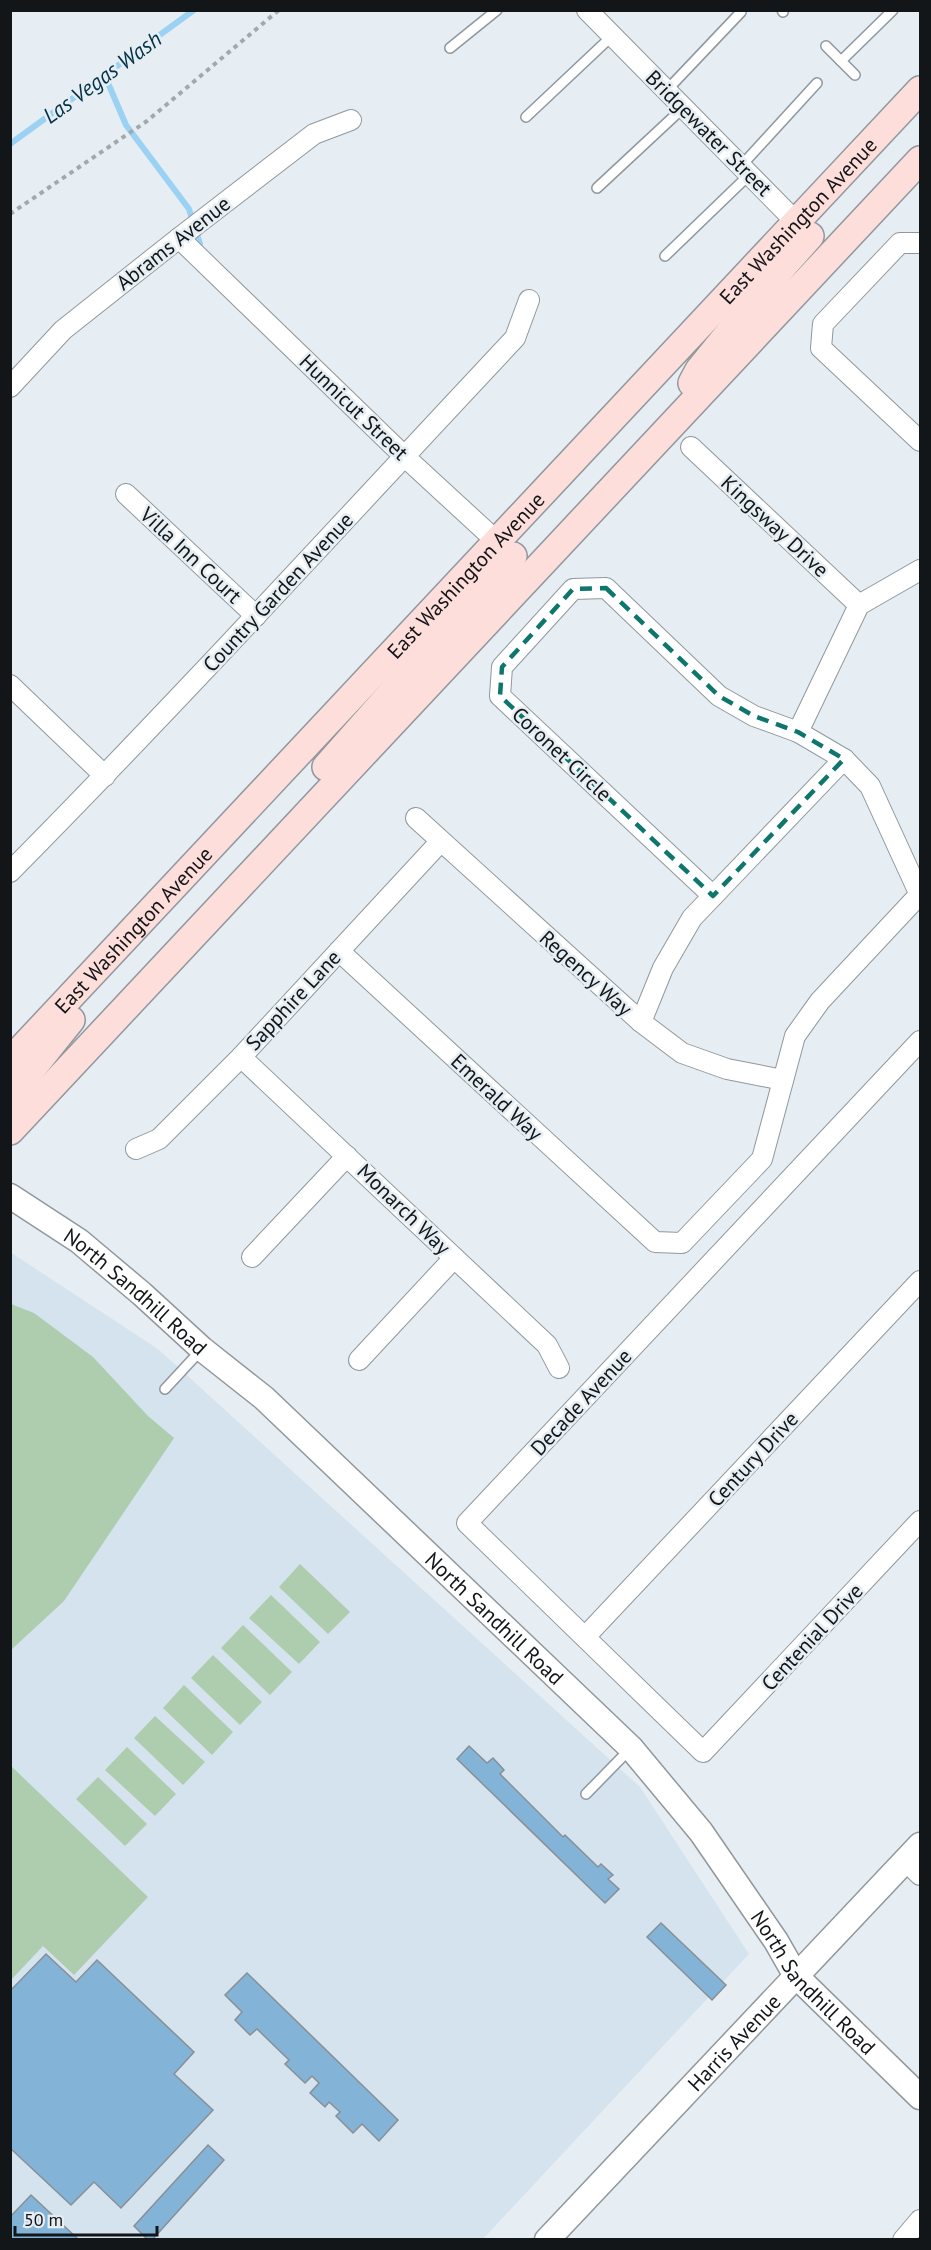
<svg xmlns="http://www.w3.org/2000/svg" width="931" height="2250" viewBox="0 0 931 2250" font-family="'PT Sans',sans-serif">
	<rect width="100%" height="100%" fill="#e6eef3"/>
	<path fill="#d5e3ee" d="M10 1252 158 1349 640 1787 749 1954 483 2239H11Z"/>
	<g fill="#adcdae">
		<path d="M11 1304 34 1313 93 1357 148 1416 174 1438 64 1601 11 1650Z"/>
		<path d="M300 1564 350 1612 328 1634 279 1587Z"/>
		<path d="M271 1595 320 1642 299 1664 249 1618Z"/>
		<path d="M243 1625 292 1672 270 1695 221 1648Z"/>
		<path d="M213 1655 262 1702 240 1725 191 1678Z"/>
		<path d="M184 1685 233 1732 212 1755 163 1708Z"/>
		<path d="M155 1716 205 1762 183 1785 134 1738Z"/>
		<path d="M127 1747 176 1794 155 1816 105 1770Z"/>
		<path d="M11 1766 148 1897 74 1975 43 1946 11 1980Z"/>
		<path d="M98 1777 147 1824 125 1846 76 1799Z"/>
	</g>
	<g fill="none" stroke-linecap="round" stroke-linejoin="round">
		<g stroke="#9bd2f3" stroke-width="6">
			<path d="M105 76 126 125 189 209 200 244"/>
			<path d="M10 144 194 10"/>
		</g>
	</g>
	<g fill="#83b4d8" stroke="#888f95" stroke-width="1.5">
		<path d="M469 1746 487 1763 493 1758 504 1770 500 1774 563 1837 565 1835 598 1867 601 1864 613 1875 608 1879 619 1889 605 1903 457 1759Z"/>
		<path d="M661 1923 726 1985 712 2000 647 1937Z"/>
		<path d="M46 1954 76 1982 97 1960 194 2052 174 2074 213 2110 121 2208 94 2182 71 2205 10 2148V1991Z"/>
		<path d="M247 1973 398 2120 379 2141 362 2124 353 2133 336 2116 340 2112 329 2102 325 2107 310 2093 319 2083 312 2076 305 2083 285 2064 289 2060 257 2029 250 2035 235 2020 242 2012 225 1995Z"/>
		<path d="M208 2145 224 2160 152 2240H148L134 2226Z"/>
		<path d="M31 2195 79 2240H10V2217Z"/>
	</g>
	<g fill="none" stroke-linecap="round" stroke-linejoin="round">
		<g stroke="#90989d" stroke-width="12">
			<g id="service">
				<path d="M782 10 783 12"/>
				<path d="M826 46 855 75"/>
				<path d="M450 48 497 10"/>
				<path d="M841 61 893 10"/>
				<path d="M667 90 741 12"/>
				<path d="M526 117 612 36"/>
				<path d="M741 166 817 83"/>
				<path d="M597 188 684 107"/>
				<path d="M665 256 750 174"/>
				<path d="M165 1389 202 1349"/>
				<path d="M586 1794 631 1748"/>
			</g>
		</g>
		<g stroke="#90989d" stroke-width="22">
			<g id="minor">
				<path d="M587 10 805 231"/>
				<path d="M179 238 404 456 505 549"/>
				<path d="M920 243H900L823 324 821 348 920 441"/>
				<path d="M10 387 63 330 179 238 314 134 351 120"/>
				<path d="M691 447 859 605"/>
				<path d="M126 494 256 616"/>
				<path d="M10 685 105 776"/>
				<path d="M798 732 859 605 920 570"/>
				<path d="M416 818 641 1022 682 1053 727 1069 783 1080"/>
				<path d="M10 872C182 698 347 517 515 338L529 300"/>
				<path d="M713 896 500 696 502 667 573 589 606 588 719 696 754 716 798 732 844 759 870 786 920 895"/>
				<path d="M339 951 655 1242 682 1243 762 1159 795 1036 820 1001 920 894"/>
				<path d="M641 1022 663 968 692 918 844 759"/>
				<path d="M920 1041 467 1523 703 1752 920 1521"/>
				<path d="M241 1057 547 1345 559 1368"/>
				<path d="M136 1149 159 1139 241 1057 441 841"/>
				<path d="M252 1257 347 1156"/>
				<path d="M359 1360 454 1258"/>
				<path d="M585 1637 920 1281"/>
				<path d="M906 1861 920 1875"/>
				<path d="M903 2240 920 2220"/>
			</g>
		</g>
		<g stroke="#90989d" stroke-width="27">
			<g id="tertiary">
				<path id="s1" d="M10 1196 79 1241 142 1294 202 1349 264 1398 631 1748 701 1832 776 1941 796 1976 920 2097"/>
				<path id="s2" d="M547 2240 920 1845"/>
			</g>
		</g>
		<g stroke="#90989d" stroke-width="30">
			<g id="secondary">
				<path d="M692 383 699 370 785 264 810 236"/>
				<path d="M326 767 513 556"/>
				<path id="s3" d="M10 1061 920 90"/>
				<path d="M10 1096 71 1020"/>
				<path d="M10 1131 920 160"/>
			</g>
		</g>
		<path stroke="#a2a9ad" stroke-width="4" stroke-dasharray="4.5 4.5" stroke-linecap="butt" d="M10 214 147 121 279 10"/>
		<use href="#service" stroke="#fff" stroke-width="9"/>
		<use href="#minor" stroke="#fff" stroke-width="20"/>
		<use href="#tertiary" stroke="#fff" stroke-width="24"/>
		<use href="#secondary" stroke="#fddedb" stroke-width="27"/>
	</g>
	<path fill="none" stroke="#0f766e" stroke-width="4.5" stroke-dasharray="12 8" stroke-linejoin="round" d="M606 588 719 696 754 716 798 732 844 759 713 896 500 696 502 667 573 589Z"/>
	<g text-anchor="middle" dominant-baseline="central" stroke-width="5" stroke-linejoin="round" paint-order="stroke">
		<g font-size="21" fill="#131618" stroke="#e6eef3">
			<text transform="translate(709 133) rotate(45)">Bridgewater Street</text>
			<text stroke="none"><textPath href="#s3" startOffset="1152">East Washington Avenue</textPath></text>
			<text transform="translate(173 243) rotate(-38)">Abrams Avenue</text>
			<text transform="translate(354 407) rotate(44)">Hunnicut Street</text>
			<text transform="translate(775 526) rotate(43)">Kingsway Drive</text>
			<text transform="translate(191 555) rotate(43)">Villa Inn Court</text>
			<text stroke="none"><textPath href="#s3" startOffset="666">East Washington Avenue</textPath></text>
			<text transform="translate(278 592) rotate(-47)">Country Garden Avenue</text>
			<text transform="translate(562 754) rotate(43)">Coronet Circle</text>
			<text stroke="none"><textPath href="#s3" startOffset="180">East Washington Avenue</textPath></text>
			<text transform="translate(586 973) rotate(42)">Regency Way</text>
			<text transform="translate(293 1000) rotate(-47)">Sapphire Lane</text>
			<text transform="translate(497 1097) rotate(43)">Emerald Way</text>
			<text transform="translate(404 1209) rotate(44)">Monarch Way</text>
			<text stroke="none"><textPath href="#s1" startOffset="158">North Sandhill Road</textPath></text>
			<text transform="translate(581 1402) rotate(-47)">Decade Avenue</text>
			<text transform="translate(753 1459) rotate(-47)">Century Drive</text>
			<text stroke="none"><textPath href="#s1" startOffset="644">North Sandhill Road</textPath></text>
			<text transform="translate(812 1637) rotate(-47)">Centenial Drive</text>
			<text stroke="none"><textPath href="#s1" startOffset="1130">North Sandhill Road</textPath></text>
			<text stroke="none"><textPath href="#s2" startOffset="272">Harris Avenue</textPath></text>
		</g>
		<g font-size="22" font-style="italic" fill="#023248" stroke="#e6eef3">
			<text transform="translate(102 77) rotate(-36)">Las Vegas Wash</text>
		</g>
	</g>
	<rect width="931" height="2250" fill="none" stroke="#131618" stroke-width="24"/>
	<path d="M15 2226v9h142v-9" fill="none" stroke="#131618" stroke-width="3"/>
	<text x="24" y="2226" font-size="18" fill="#131618" stroke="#e6eef3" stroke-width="4.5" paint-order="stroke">50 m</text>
</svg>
